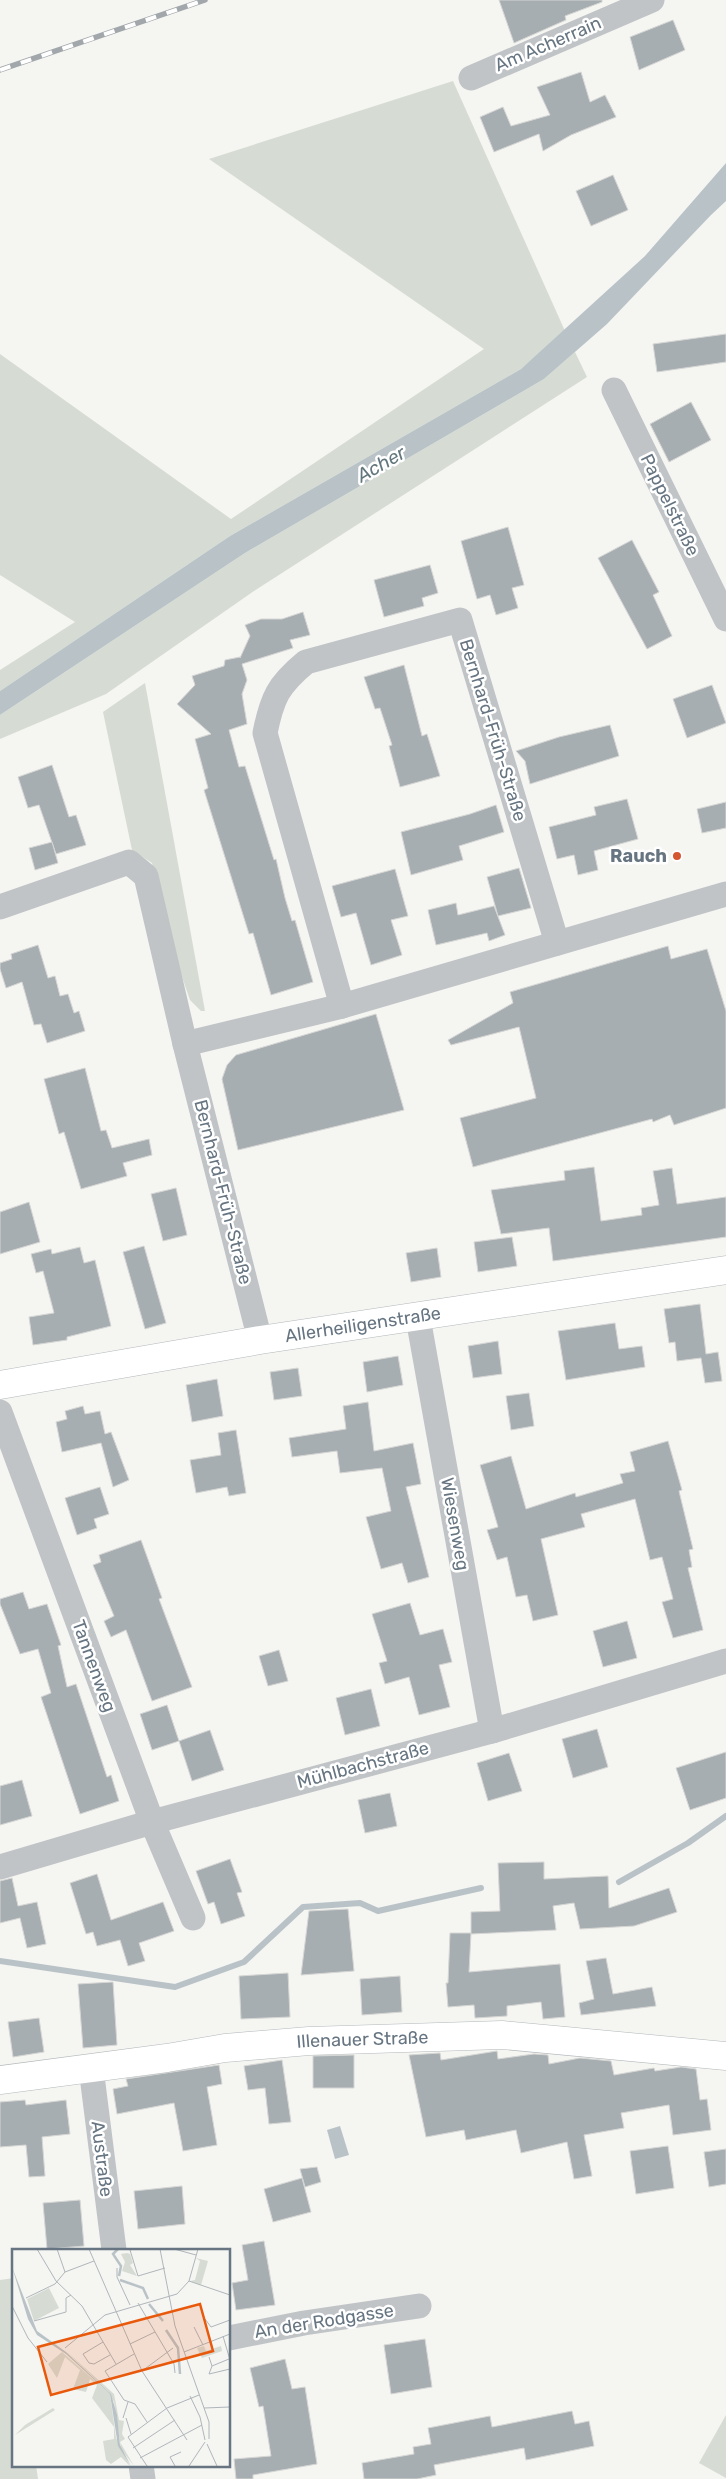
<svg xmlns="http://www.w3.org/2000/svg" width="726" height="2479" viewBox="0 0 726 2479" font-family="Rubik,sans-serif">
	<rect width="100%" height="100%" fill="#f5f5f2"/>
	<g fill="#d6dcd3">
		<path d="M453 81 565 331 521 369 230 536 0 691V670L75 622 0 575V354L231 519 484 349 209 159Z"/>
		<path d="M575 352 587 377 254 591 106 694 0 739V715L245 553 544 379Z"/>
		<path d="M145 683 205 1011H201L190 1000 180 971 173 965 152 863 132 850 103 712Z"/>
		<path d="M14 2278V2465H36L38 2479H0V2280Z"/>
		<path d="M726 2415V2478L699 2463Z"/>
	</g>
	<g fill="#b9c3c7">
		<path d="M726 163V201L711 215 607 324 544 379 245 553 0 715V691L230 536 521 369 645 256Z"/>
		<path d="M340 2126 349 2155 335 2159 327 2130Z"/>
	</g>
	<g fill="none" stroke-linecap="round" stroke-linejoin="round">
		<g stroke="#b9c3c7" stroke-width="6">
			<path d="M619 1882 688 1843 726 1816"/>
			<path d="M0 1961 175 1987 244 1962 303 1907 360 1903 378 1911 481 1888"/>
		</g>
	</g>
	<g fill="#a6aeb2" stroke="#d6d6d4">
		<path d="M499 0H602V2L565 16 566 20 514 43Z"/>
		<path d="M673 20 685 50 639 70 630 37Z"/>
		<path d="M581 72 590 102 605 95 616 117 571 135 543 151 539 134 494 152 480 117 503 107 511 126 550 115 537 87Z"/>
		<path d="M613 175 628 210 591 226 576 191Z"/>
		<path d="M726 334V362L657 372 653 344Z"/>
		<path d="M691 402 711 440 669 462 650 424Z"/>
		<path d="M508 527 524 585 512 588 518 608 496 615 490 595 477 599 461 541Z"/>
		<path d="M632 540 659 592 653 595 672 636 647 649 598 558Z"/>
		<path d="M430 565 438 593 422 598 424 606 384 617 374 580Z"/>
		<path d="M303 612 310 635 290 640 293 648 242 664 247 680 242 694 247 724 229 730 239 767 245 766 274 860 276 859 285 898 292 921 295 920 313 982 271 995 253 933 249 934 204 790 208 788 195 739 211 734 177 704 195 685 192 676 224 666 225 660 240 657V658L250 636 245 625 261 619H282Z"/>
		<path d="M404 665 422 736 427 734 440 776 400 787 389 746 392 745 380 708 375 709 364 677Z"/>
		<path d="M712 685 726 723 687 738 673 699Z"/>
		<path d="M610 725 619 756 530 784 525 761 516 751 559 737Z"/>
		<path d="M52 765 69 817 76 815 86 845 56 854 39 805 28 808 18 777Z"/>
		<path d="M627 799 638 839 594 851 598 870 578 875 574 855 557 859 549 827 596 815 594 807Z"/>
		<path d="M726 802V828L702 833 697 809Z"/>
		<path d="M496 805 504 832 459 846 463 860 411 875 401 832 470 814Z"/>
		<path d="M52 842 58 863 35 870 29 848Z"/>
		<path d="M519 868 531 908 498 916 487 877Z"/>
		<path d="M395 869 408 916 391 920 402 955 371 965 356 913 341 917 332 886Z"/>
		<path d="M456 903 458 915 494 906 505 935 489 941 487 933 436 945 428 910Z"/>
		<path d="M38 945 48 978 55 976 60 996 68 994 74 1013 79 1011 85 1031 47 1043 41 1024 34 1025 22 982 6 988 0 969V963L12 959 11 954Z"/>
		<path d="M668 946 671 959 707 949 726 1011V1108L674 1125 670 1115 653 1122 652 1119 473 1167 460 1118 536 1098 519 1027 451 1045 448 1040 513 1003 510 992Z"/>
		<path d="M376 1014 404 1110 238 1150 222 1079 227 1065 236 1055Z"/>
		<path d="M85 1068 101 1131 106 1130 112 1148 149 1139 152 1155 123 1163 127 1176 81 1189 64 1132 59 1134 44 1079Z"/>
		<path d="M594 1167 601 1221 642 1215 641 1208 659 1205 653 1171 672 1168 677 1204 726 1197V1237L553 1261 549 1228 501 1234 491 1190 565 1180 564 1171Z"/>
		<path d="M176 1188 187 1235 163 1241 151 1194Z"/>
		<path d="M29 1202 40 1242 0 1254V1212Z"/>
		<path d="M512 1237 517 1266 478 1272 474 1242Z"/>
		<path d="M144 1246 166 1323 145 1329 123 1252Z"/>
		<path d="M80 1247 84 1263 95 1260 111 1326 67 1337V1340L33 1345 29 1317 54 1313 43 1271 36 1273 31 1254 51 1249 52 1254Z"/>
		<path d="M437 1248 441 1277 411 1282 406 1253Z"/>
		<path d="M700 1304 706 1354 718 1352 722 1381 705 1383 701 1358 677 1361 675 1342 669 1343 664 1309Z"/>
		<path d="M615 1323 619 1349 642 1346 645 1367 566 1380 558 1331Z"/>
		<path d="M498 1341 502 1374 473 1378 468 1346Z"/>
		<path d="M398 1356 403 1385 367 1392 363 1362Z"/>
		<path d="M298 1368 302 1396 274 1400 270 1372Z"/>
		<path d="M217 1379 223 1416 192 1422 186 1385Z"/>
		<path d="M529 1393 534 1426 511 1430 506 1396Z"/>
		<path d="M368 1402 374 1451 413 1443 421 1484 406 1487 429 1577 408 1583 402 1563 381 1569 366 1517 391 1511 382 1468 340 1473 337 1451 292 1457 289 1438 346 1429 343 1406Z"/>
		<path d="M83 1406 85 1414 100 1411 105 1434 111 1432 129 1480 113 1487 101 1443 62 1452 56 1422 67 1419 65 1411Z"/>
		<path d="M236 1430 246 1493 229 1496 227 1487 196 1493 190 1460 221 1455 218 1433Z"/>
		<path d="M668 1441 682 1490 679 1491 693 1549 689 1550 692 1567 688 1568 703 1630 673 1638 662 1602 673 1599 662 1557 650 1560 635 1499 581 1514 585 1527 541 1539 558 1615 533 1621 527 1595 516 1597 507 1557 497 1560 487 1530 498 1527 480 1465 511 1456 526 1509 575 1493 576 1497 623 1483 620 1474 635 1471 630 1452Z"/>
		<path d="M100 1487 109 1514 94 1519 97 1528 77 1535 65 1498Z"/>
		<path d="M141 1540 162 1598 159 1599 192 1687 152 1701 126 1630 111 1637 104 1621 114 1616 93 1565 101 1562 99 1555Z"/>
		<path d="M23 1592 29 1609 47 1604 61 1645 58 1646 67 1687 76 1684 107 1777 111 1775 119 1801 80 1814 41 1697 51 1693 38 1649 20 1654 0 1604V1599Z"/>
		<path d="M410 1603 420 1635 443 1629 452 1662 439 1665 450 1707 419 1715 409 1677 385 1684 379 1663 387 1661 372 1614Z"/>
		<path d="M627 1621 637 1658 603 1667 593 1631Z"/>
		<path d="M279 1650 288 1681 268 1686 259 1656Z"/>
		<path d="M371 1689 380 1726 345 1735 336 1698Z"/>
		<path d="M167 1705 179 1741 152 1750 140 1714Z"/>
		<path d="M597 1729 608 1767 573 1778 562 1739Z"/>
		<path d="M210 1730 224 1770 192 1781 179 1741Z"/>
		<path d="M726 1752V1798L690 1810 676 1768Z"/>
		<path d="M509 1753 522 1791 488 1801 477 1763Z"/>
		<path d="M22 1780 32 1816 0 1825V1786Z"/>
		<path d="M390 1793 397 1826 365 1833 358 1800Z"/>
		<path d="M230 1859 242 1892 237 1893 245 1916 221 1924 214 1902 208 1904 196 1871Z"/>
		<path d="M544 1862V1879L608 1876 609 1908 669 1888 677 1912 634 1926 580 1929 574 1903 553 1906 556 1930 471 1934V1912L500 1911 498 1863Z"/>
		<path d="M97 1874 111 1920 163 1902 174 1931 139 1943 145 1961 128 1966 120 1940 97 1946 93 1932 86 1934 70 1883Z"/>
		<path d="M12 1878 18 1906 37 1902 46 1944 27 1948 20 1918 0 1923V1881Z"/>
		<path d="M348 1909 354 1971 301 1975 309 1911Z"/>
		<path d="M450 1933H471L469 1972 560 1964 565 2017 543 2019 541 2002 507 2006V2016L475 2018 474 2005 448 2007 446 1983H448Z"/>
		<path d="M606 1958 613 1994 652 1987 656 2006 581 2015 579 2003 594 1999 586 1961Z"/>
		<path d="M288 1973 290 2017 241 2019 239 1976Z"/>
		<path d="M400 1976 402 2012 362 2015 360 1979Z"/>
		<path d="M113 1982 117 2045 83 2048 78 1984Z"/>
		<path d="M39 2018 44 2052 13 2057 8 2022Z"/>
		<path d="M497 2051 498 2059 534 2054 548 2055 549 2064 580 2058 611 2061 614 2075 654 2068 655 2071 681 2067 696 2069 700 2100 707 2099 711 2130 673 2135 669 2105 621 2113 624 2128 584 2135 592 2176 574 2179 567 2142 521 2153 516 2130 466 2140 464 2130 426 2137 409 2055 440 2053 441 2060Z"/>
		<path d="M354 2055V2088H313V2056Z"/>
		<path d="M282 2060 291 2122 269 2124 265 2088 248 2090 244 2066Z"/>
		<path d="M219 2065 222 2084 207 2087 217 2145 183 2151 174 2103 117 2114 113 2089 128 2086 126 2079Z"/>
		<path d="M25 2100 26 2105 66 2100 70 2134 42 2137 45 2176 29 2177 26 2145 0 2147V2102Z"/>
		<path d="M668 2146 674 2188 636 2194 630 2151Z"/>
		<path d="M726 2149V2184L709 2187 704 2152Z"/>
		<path d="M317 2167 321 2182 305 2187 300 2169Z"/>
		<path d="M302 2178 311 2212 273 2222 264 2189Z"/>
		<path d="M182 2186 185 2224 138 2229 134 2191Z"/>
		<path d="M80 2200 84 2246 47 2249 43 2203Z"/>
		<path d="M264 2241 275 2305 236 2310 232 2283 248 2280 242 2245Z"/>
		<path d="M425 2339 432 2387 391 2394 384 2345Z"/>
		<path d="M285 2359 292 2389 305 2387 317 2464 253 2475V2479H236L234 2459 271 2456 263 2406 259 2407 250 2368Z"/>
		<path d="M572 2411 575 2424 589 2421 594 2446 526 2460 524 2448 434 2465 436 2475 417 2479H364L362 2463 414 2454 413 2447 431 2444 428 2428 490 2416 492 2427Z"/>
	</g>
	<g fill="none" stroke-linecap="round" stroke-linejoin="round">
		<g stroke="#b3b8bb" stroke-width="29">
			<g id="secondary">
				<path id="s1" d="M0 1385 260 1340 726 1270"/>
				<path id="s2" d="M0 2080 167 2058 225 2048 309 2041 502 2035 726 2056"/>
			</g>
		</g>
		<g stroke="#c0c4c7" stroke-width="25">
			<path d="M471 78 652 0"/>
			<path d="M614 390 726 619"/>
			<path d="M0 907 129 862 146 876 185 1044 260 1340"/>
			<path d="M342 1006 265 733C272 698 278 685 306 662L460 620 557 943"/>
			<path d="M185 1044 342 1006 726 894"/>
			<path d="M418 1318 492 1731"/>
			<path d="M0 1412 152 1822 193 1918"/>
			<path d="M0 1867 152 1822 492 1731 726 1661"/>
			<path d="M91 2068 114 2250"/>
			<path d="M229 2338 304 2323 419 2306"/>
			<path d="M141 2465 143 2479"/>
		</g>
		<use href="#secondary" stroke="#fff" stroke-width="28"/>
		<g stroke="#a2a7ac" stroke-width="5.5">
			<path id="rail" d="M0 70 205 0"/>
		</g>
		<use href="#rail" stroke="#fff" stroke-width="4" stroke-dasharray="11" stroke-linecap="butt"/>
	</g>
	<circle fill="#d55732" stroke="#fff" stroke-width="2" cx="677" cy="856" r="5"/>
	<g text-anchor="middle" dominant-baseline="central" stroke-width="5" stroke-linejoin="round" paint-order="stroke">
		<g font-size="18" fill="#667581" stroke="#fff">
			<text transform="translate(548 44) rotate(-23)">Am Acherrain</text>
			<text transform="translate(670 505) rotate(64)">Pappelstraße</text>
			<text transform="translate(493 730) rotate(73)">Bernhard-Früh-Straße</text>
			<text transform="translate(223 1192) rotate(76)">Bernhard-Früh-Straße</text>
			<text stroke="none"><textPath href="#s1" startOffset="368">Allerheiligenstraße</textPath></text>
			<text transform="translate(455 1524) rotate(80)">Wiesenweg</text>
			<text transform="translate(94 1666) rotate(70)">Tannenweg</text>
			<text transform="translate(363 1765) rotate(-15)">Mühlbachstraße</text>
			<text stroke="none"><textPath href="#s2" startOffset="365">Illenauer Straße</textPath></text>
			<text transform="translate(102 2159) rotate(83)">Austraße</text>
			<text transform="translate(324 2321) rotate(-9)">An der Rodgasse</text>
		</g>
		<g font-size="18" font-weight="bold" fill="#667581" stroke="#fff" text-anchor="end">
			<text x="667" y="856">Rauch</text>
		</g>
		<g font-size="19" font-style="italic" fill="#62767e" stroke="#fff">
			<text transform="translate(381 464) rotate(-30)">Acher</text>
		</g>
	</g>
	<g transform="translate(12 2249)">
		<rect width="218" height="218" fill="#f5f5f2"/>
		<path d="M115 4 118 5 121 14 118 16 125 27 110 22 113 13 109 5ZM184 9 196 12 189 36 178 32 183 31 188 12ZM37 39 47 59 22 72 15 50ZM192 97 194 102 209 97 210 102 190 109 185 99ZM53 101 102 145 107 171 112 172 110 185 113 190 108 193 122 217 109 200 102 153 96 142ZM50 103 98 145 104 189 118 217 109 208 99 215 94 211 91 192 102 190V178L80 149 85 136 78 130 74 143 61 140 68 121 53 108 45 129 36 115ZM41 159 43 161 3 186 13 176Z" fill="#d6dcd3"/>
		<path d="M0 18 25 82 54 103 99 145 105 166 108 196 119 217 106 197 98 145 54 105 25 86 16 70Z" fill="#b9c3c7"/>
		<path fill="none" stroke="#b9c3c7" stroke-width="2.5" d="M106 0 101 5 109 17 107 27M108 31 131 39 136 50M137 55 151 72M154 81 166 99 168 125"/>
		<path fill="none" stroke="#afb6bb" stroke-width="1" d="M25 0 44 32 70 57 104 115M45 0 53 23M77 0 130 122 175 191M122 0 118 1 126 27 153 19M148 0 163 77 197 173V190M162 0 184 6M105 19V28L118 56M177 32 218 46M177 32 186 0M14 49 43 35 53 23 82 12M126 54 162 115 163 124M0 57 16 89 35 113M193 70 199 78 218 71M22 72 54 63V49L59 46M182 78 191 96M211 87 218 111M91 93 71 105 77 114 82 115 98 106M118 95 143 83M53 99 93 66 165 45 177 32M172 103 218 85M122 105 93 122 112 151 123 155 135 173M197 108 200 117 197 125 218 120M200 117 217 110M130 122 161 99M178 147 188 168 193 191M192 159 218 158M111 169 116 153M114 169 119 185M195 195 205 217M121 199 163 171M128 209 190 176M135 217 116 188 155 159 187 146M163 217 158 208 169 203M177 217 193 193"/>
		<path fill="#e8590c" fill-opacity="0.15" stroke="#e8590c" stroke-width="2.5" d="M188 55 201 102 39 146 26 98Z"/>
		<rect width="218" height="218" fill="none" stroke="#667581" stroke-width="2.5"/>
	</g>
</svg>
